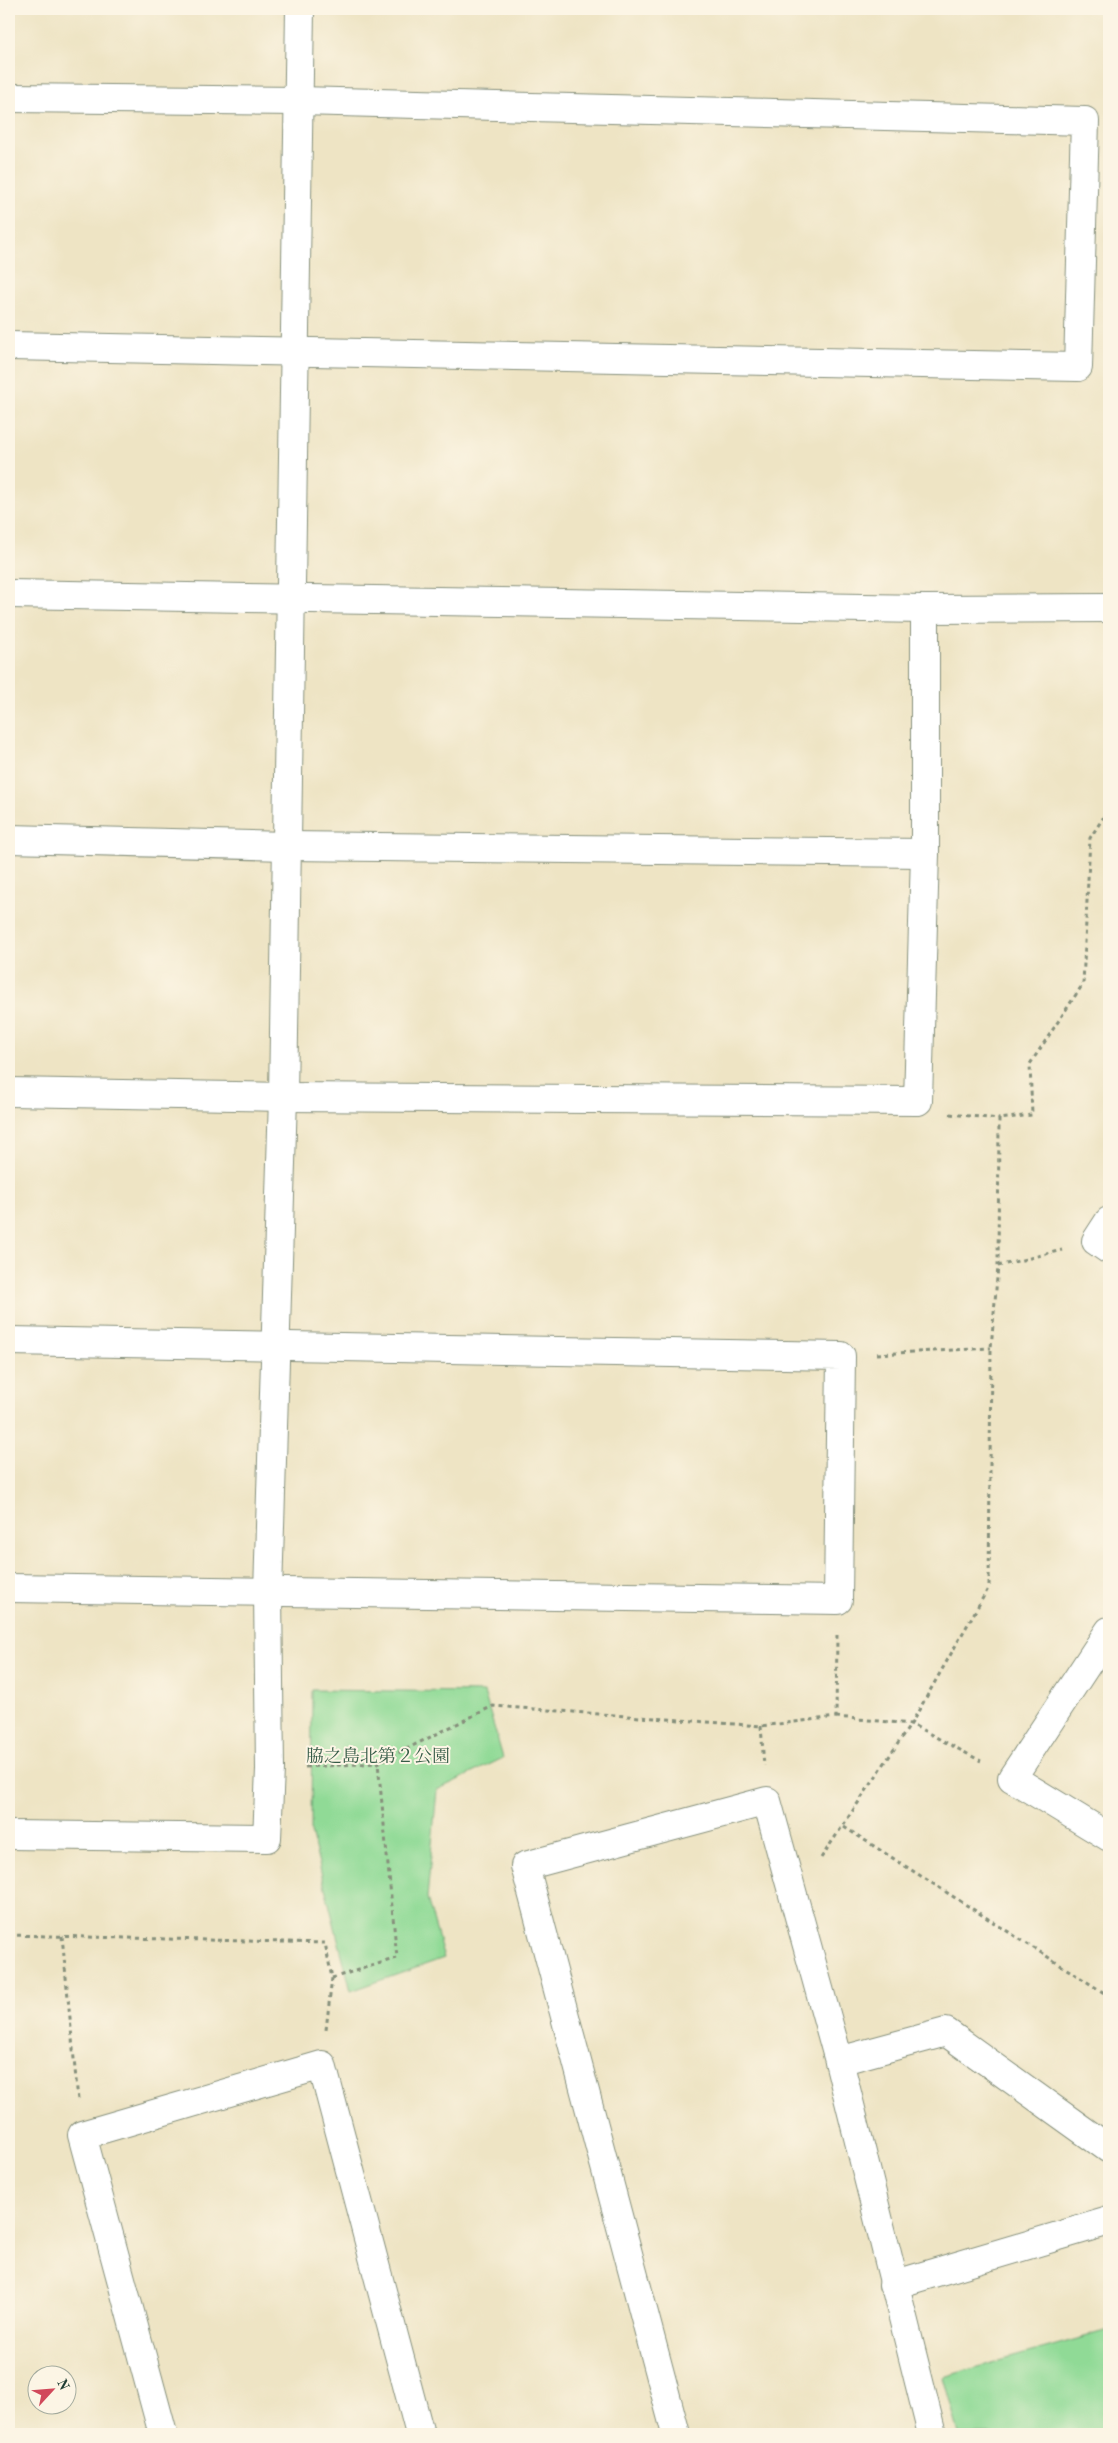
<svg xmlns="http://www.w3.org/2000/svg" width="1118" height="2443" viewBox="0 0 1118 2443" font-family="'Old Standard TT','Noto Serif JP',serif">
	<rect width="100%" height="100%" fill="#fcf5e5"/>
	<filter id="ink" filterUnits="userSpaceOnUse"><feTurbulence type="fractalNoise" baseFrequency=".02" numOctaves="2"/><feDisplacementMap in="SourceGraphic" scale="10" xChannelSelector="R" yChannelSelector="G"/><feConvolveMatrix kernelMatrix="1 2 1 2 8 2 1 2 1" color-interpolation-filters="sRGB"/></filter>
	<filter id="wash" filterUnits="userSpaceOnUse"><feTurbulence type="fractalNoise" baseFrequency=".0096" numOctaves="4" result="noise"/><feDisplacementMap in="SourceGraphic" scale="20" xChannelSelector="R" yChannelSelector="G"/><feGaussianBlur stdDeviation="1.12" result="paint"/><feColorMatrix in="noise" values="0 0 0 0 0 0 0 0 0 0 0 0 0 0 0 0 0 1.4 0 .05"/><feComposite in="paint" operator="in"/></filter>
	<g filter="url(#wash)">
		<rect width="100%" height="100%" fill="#eee4c4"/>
		<g fill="#90da96" stroke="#588c65">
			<path d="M312 1690 484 1692 503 1758 437 1790 427 1898 444 1958 351 1991 311 1832Z"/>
			<path d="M1109 2330V2434H959L943 2377Z"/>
		</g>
	</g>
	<g filter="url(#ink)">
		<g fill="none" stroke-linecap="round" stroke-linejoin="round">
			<g stroke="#86907c" stroke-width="30">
				<g id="street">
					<path d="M9 98 299 101 1085 121 1078 367 9 346"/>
					<path d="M9 594 925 609 1109 608"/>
					<path d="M9 839 287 846 925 853"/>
					<path d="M9 1092 283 1097 918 1101 925 853V609"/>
					<path d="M1109 1221 1096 1241 1109 1250"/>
					<path d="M9 1341 841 1356 838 1600 9 1588"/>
					<path d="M1109 1631 1012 1778 1109 1837"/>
					<path d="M9 1835 267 1838 270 1769 268 1592 283 1097 300 9"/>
					<path d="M839 2061 946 2032 1109 2149"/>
					<path d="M893 2285 1109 2221"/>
					<path d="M163 2434 82 2135 322 2065 420 2434"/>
					<path d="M676 2434 525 1866 767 1801 839 2061 932 2434"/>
				</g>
			</g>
			<g stroke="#86907c" stroke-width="3" stroke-dasharray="4 4" stroke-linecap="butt">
				<path d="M950 1114 999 1119"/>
				<path d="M998 1266 1062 1250"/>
				<path d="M877 1354 991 1348"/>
				<path d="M836 1717 911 1724 981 1761"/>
				<path d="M761 1726 764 1766"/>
				<path d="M305 1767 378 1763 493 1706 761 1726 836 1717 837 1635"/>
				<path d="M844 1827 1109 1996"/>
				<path d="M821 1858 911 1724 989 1587 991 1348 998 1266 999 1119 1032 1115 1030 1064 1083 984 1090 838 1109 809"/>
				<path d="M9 1935 325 1943 332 1978 326 2030"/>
				<path d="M62 1936 78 2100"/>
				<path d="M332 1978 397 1958 378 1763"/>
			</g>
			<use href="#street" stroke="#fff" stroke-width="28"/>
		</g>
	</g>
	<g text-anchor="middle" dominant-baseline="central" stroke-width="4" stroke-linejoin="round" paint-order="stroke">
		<g font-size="18" fill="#365c48" stroke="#fcf5e5">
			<text x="378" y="1757">脇之島北第２公園</text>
		</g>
	</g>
	<rect width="1118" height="2443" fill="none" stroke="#fcf5e5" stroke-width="30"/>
	<g transform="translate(52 2390) rotate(64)"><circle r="24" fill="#fcf5e5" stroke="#a4ab9e"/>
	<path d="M0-4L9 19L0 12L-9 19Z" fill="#d1495b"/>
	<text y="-8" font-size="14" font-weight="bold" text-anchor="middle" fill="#1f3d34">N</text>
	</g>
</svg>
